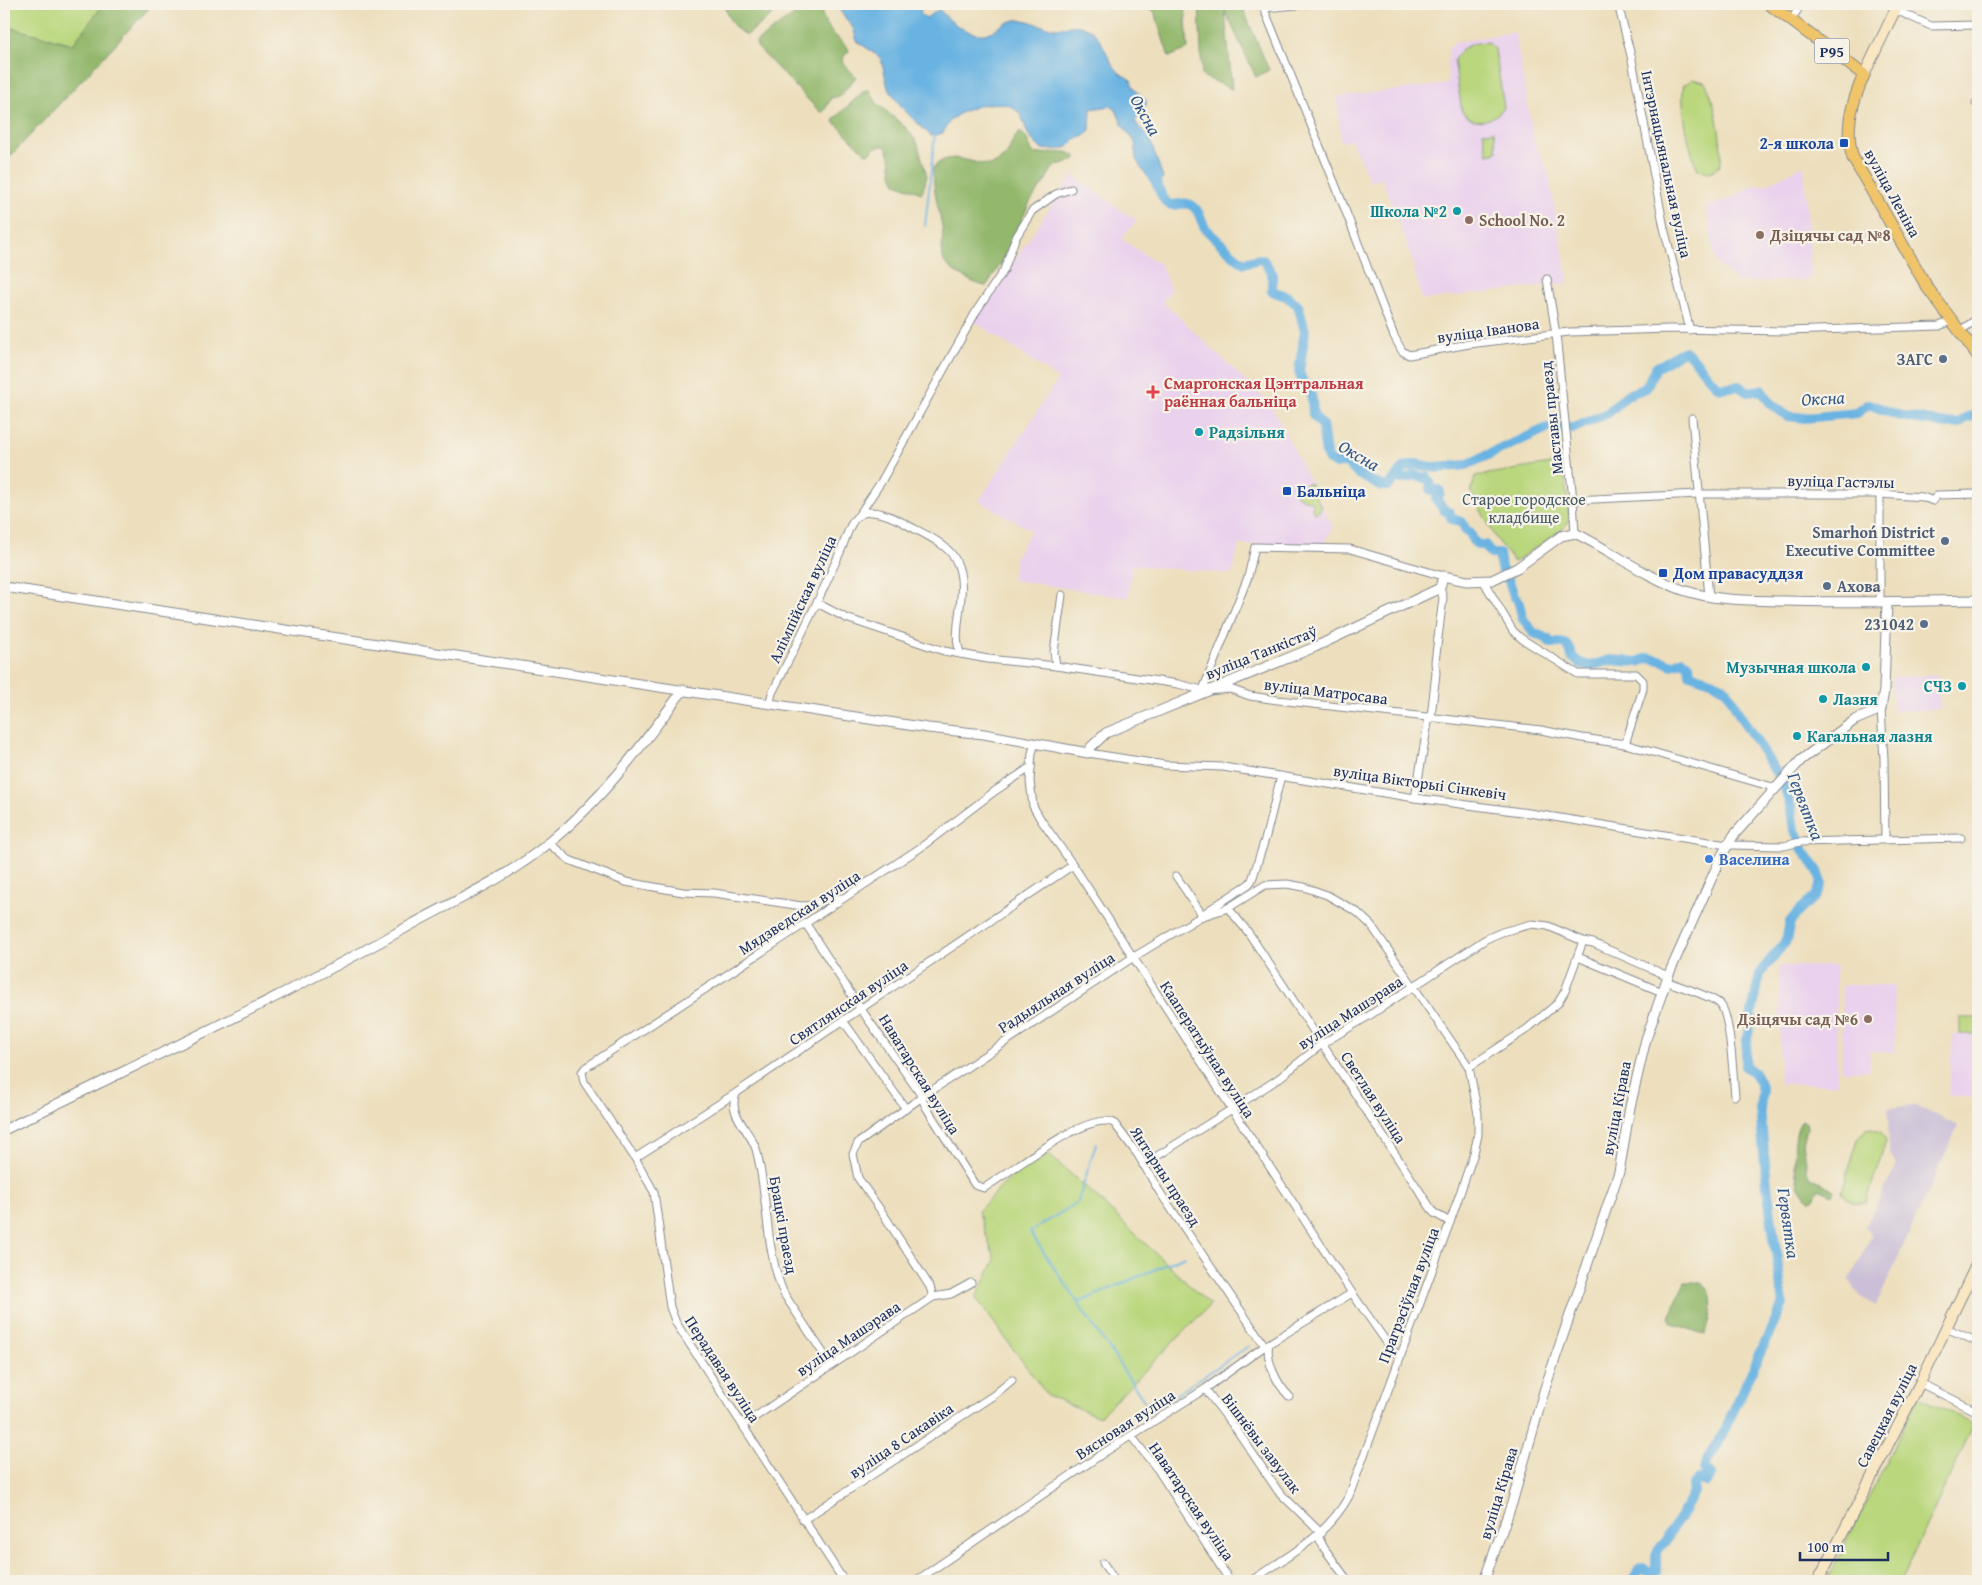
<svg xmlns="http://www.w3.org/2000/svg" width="1982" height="1585" viewBox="0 0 1982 1585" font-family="'Gentium Book Plus',serif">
	<rect width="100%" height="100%" fill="#f7f3e8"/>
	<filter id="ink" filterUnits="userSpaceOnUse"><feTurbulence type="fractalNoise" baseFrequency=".02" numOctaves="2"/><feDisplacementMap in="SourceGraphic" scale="10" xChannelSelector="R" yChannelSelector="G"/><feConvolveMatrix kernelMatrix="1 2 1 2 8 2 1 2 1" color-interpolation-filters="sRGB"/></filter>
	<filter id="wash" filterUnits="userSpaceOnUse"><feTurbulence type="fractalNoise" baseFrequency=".0096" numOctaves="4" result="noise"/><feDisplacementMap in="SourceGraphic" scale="20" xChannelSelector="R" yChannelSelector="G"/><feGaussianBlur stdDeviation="1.12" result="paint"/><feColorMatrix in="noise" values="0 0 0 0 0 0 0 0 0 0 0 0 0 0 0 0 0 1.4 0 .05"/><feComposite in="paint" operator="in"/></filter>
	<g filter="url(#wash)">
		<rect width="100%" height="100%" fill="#eddfbd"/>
		<g fill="#ead1ed">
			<path d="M1515 32 1534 140 1548 172 1568 280 1567 283 1422 300 1411 256 1381 177 1371 183 1351 140 1341 142 1337 97 1448 84V49L1456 42Z"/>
			<path d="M1804 165 1811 277 1807 280 1735 282 1734 278 1716 263 1706 207 1732 198 1752 186 1766 185Z"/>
			<path d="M1072 175 1137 221 1121 239 1161 265 1171 291 1162 301 1271 405 1333 527 1324 545H1239L1232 574 1132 565 1128 598 1012 580 1015 558 1031 530 979 501 1058 379 974 321Z"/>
			<path d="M1939 675 1940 709 1893 711 1892 677Z"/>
			<path d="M1779 966H1836L1837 1084H1780Z"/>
			<path d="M1842 985H1894L1895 1052H1870V1070L1842 1071Z"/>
			<path d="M1953 1035H1978V1098L1948 1096Z"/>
		</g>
		<path fill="#cabfd7" d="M1915 1105 1958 1126 1876 1306 1862 1298 1849 1280 1872 1235 1865 1227 1897 1165 1889 1153 1888 1108Z"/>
		<g fill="#bad77d" stroke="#6a836e">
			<path d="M4 4H104L73 44 4 26Z"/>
			<path d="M1488 42 1495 49 1504 108C1490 122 1478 126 1462 112L1454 60C1463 45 1471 43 1488 42Z"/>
			<path d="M1693 79 1704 82C1714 91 1725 153 1720 166L1710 172 1699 170C1690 160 1679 98 1684 85Z"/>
			<path d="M1494 131 1497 152 1487 154 1483 132Z"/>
			<path d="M1563 462 1570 520 1562 530 1514 562 1496 538 1471 492 1475 476Z"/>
			<path d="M1308 483 1311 484 1320 505 1321 509 1318 512 1315 513 1312 510 1313 503 1296 495 1301 486Z"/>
			<rect x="1960" y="1018" width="18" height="16"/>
			<path d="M1868 1128 1881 1132 1886 1141 1866 1203C1855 1204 1849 1202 1842 1192L1859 1136Z"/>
			<path d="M1048 1154 1089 1190 1210 1305 1099 1417 1047 1395 976 1298 995 1260 978 1211 1010 1178Z"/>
			<path d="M1919 1397 1974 1424 1905 1572 1900 1581H1826Z"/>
		</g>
		<g fill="#93b86c" stroke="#577465">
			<path d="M104 4H153L4 163V26L73 44Z"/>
			<path d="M724 4H786L747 35C734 31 727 16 724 4Z"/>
			<path d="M806 4H821L822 15 830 30 848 48 849 51 844 56 843 63 856 77 840 96 831 98 825 110 822 112 819 111 757 47 756 42 802 9Z"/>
			<path d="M1131 4H1185L1188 49 1169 57 1154 11Z"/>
			<path d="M1199 4H1241L1269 70 1256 77 1225 11 1232 89 1202 76Z"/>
			<path d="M865 90H869L877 103 905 127 917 142 927 176 923 191 921 193 896 183C888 171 894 157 885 146L876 147 869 154H866L834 122V119Z"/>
			<path d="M1019 133H1021C1030 139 1028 148 1035 154L1067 152 1076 156 1075 160 1057 165 1052 169 1044 183 1030 202 1003 261 986 286C977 286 948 270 944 261 940 250 944 237 942 226 938 207 933 188 933 168 951 148 971 165 992 165 1016 153 1005 146 1019 133Z"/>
			<path d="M1802 1121 1806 1124 1807 1128 1803 1142 1807 1170 1811 1177 1834 1190 1832 1195 1819 1189 1814 1199 1810 1200C1805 1195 1800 1191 1798 1184 1794 1170 1791 1132 1802 1121Z"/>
			<path d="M1685 1282C1691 1282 1699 1281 1704 1285 1718 1296 1709 1321 1706 1335L1672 1323 1669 1317Z"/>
		</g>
		<path fill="#69b3e2" stroke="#4271a0" d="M835 4H925L921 9 920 14 926 18 939 9C948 21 973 39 988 33 999 29 1001 23 1016 20 1029 18 1043 29 1057 28 1066 27 1074 24 1084 27 1105 34 1105 61 1121 74 1124 76 1128 78 1131 80 1133 91 1138 92 1146 100V105L1135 121C1139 129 1145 131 1150 139L1163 178 1155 186 1141 168 1136 159 1135 142 1123 126 1116 110 1111 106 1091 109 1090 130 1085 136 1075 140 1068 147 1056 150 1041 149C1037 144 1031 140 1028 134 1024 126 1024 117 1016 110 1002 96 964 107 951 120 948 123 945 129 943 133L931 136 904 110 888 88 881 58 857 41 853 28Z"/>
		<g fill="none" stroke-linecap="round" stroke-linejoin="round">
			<g stroke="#69b3e2" stroke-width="2">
				<path d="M925 226 935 134"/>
				<path d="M1096 1143 1078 1202 1030 1232 1151 1411 1249 1346"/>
				<path d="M1078 1303 1185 1256"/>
			</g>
			<g stroke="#69b3e2" stroke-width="10">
				<path d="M1151 172C1156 180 1161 198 1167 203 1174 209 1183 199 1193 206 1200 212 1200 218 1204 226 1207 232 1237 259 1244 263L1259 259 1263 260 1272 273V291L1286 296 1298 305 1305 331 1299 372 1303 382 1309 388 1312 399 1313 415 1322 425 1326 454 1329 460 1336 464 1347 462 1358 474 1381 486H1388L1392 482 1403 468 1416 464 1437 468 1466 465 1547 428H1574L1608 413 1627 395 1646 388 1656 367C1667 364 1674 354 1685 351 1699 361 1706 378 1720 388L1739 386 1747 392 1761 390 1771 404 1787 416 1804 418 1857 413 1869 404 1897 415 1946 424 1959 423 1966 418 1978 414"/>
				<path d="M1395 479 1409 478 1415 475 1423 478 1427 477 1430 482 1431 490H1439L1440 493 1436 499 1444 510 1449 512 1452 519 1462 522 1466 531 1470 532 1473 541 1479 545H1485L1491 554H1499L1501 568 1509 581 1514 596 1518 600 1523 619 1534 633 1548 639 1550 643C1561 643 1570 641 1572 657L1580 663 1590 666 1610 660 1638 662 1648 658 1660 660 1672 665 1683 660 1689 665 1690 674 1714 682 1727 690 1739 714 1784 785 1791 809 1794 830 1801 840 1802 848 1818 871 1822 883 1816 896 1800 910 1790 922 1786 941 1760 973 1747 1038 1745 1066 1754 1073 1759 1081 1762 1091 1760 1109 1767 1186 1783 1304 1718 1444 1706 1461 1704 1472 1707 1476 1709 1473 1711 1475 1706 1482 1698 1480 1693 1485 1694 1492 1682 1515 1673 1526 1666 1541 1659 1549 1656 1556V1571L1650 1573 1643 1568 1639 1570 1632 1581"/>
			</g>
		</g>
	</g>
	<g filter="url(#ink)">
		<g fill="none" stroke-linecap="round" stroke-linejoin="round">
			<g stroke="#84878e" stroke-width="9">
				<g id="minor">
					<path d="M1262 4 1339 194 1394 336 1402 351 1409 355 1469 344 1569 332 1670 329 1787 331 1939 326 1952 321"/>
					<path d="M1618 4 1632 60 1664 228 1690 330"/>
					<path d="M1264 8 1307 4"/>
					<path d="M1896 10 1931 26 1978 25"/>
					<path d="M1791 21 1801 4"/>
					<path d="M1976 103H1978"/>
					<path d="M1547 279 1556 334 1573 500 1575 533"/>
					<path d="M1960 331 1978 318"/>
					<path d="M1692 418 1709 596"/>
					<path d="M1573 500 1699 494H1880L1923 497 1933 501 1937 495 1978 494"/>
					<path d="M859 515 881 482 977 310 1004 270 1015 239 1032 211 1056 194 1071 189"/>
					<path d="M1484 582 1513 631 1522 639 1578 674H1636L1643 681V689L1625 744"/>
					<path d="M817 603 846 618 944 651 988 659 1056 666 1178 684 1206 691 1230 689 1250 696 1278 700 1541 730 1582 738 1625 744 1776 788"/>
					<path d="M1880 603V494"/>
					<path d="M1056 666 1054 652 1062 595"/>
					<path d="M1206 691 1204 687 1248 577 1255 547 1350 549 1443 576"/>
					<path d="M770 702 772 693C796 646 820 598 841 550 846 539 850 519 861 514 876 507 899 520 911 527 926 535 949 545 956 561 971 590 949 633 961 654"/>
					<path d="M1881 709 1884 759 1885 840"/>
					<path d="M1431 717 1436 673 1435 662 1443 598 1440 588"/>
					<path d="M1035 743 1032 753 1030 781 1033 806 1041 820 1073 865 1352 1293 1392 1350 1399 1356"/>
					<path d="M1088 753 1165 765 1223 767 1415 798 1529 813 1727 845 1784 846 1800 842 1961 838"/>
					<path d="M1415 798 1429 717"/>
					<path d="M549 843 569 860 626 882 683 892 714 893 802 906 814 905 828 899 843 898"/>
					<path d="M1176 876 1203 916"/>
					<path d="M1228 908 1248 932 1434 1213 1450 1222"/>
					<path d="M1206 912 1249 884 1252 880 1266 836 1281 776"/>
					<path d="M806 924 858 1005 919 1092 926 1107 975 1185 984 1188C1008 1174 1089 1109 1114 1123L1138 1155 1159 1191 1265 1346"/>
					<path d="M1578 957 1662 992"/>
					<path d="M1666 981C1678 986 1712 996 1720 1004 1731 1015 1733 1079 1735 1096"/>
					<path d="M844 1022 906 1109"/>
					<path d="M1469 1067 1527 1029 1558 1003 1565 991 1583 941"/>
					<path d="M736 1094C727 1114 750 1130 756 1149 769 1197 764 1248 784 1294L831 1365"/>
					<path d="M635 1158 736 1093 1073 865"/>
					<path d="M1143 1165 1232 1109 1278 1079 1322 1044 1367 1017 1486 939 1502 932 1532 924 1548 926 1583 941 1593 943 1668 976"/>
					<path d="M933 1297 930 1287 884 1215 858 1178 853 1154 858 1143 922 1097 1132 958 1200 917 1228 908 1265 885 1287 884 1304 887 1327 895 1357 912 1371 925 1469 1067 1478 1114V1135L1474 1153 1450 1222 1349 1496C1326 1538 1288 1555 1251 1581"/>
					<path d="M1946 1328 1978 1342"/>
					<path d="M1269 1344C1265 1360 1277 1384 1289 1396"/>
					<path d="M1920 1383 1978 1412"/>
					<path d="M1205 1389 1236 1429 1278 1491 1321 1533"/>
					<path d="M743 1425 933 1297 951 1294 971 1283"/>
					<path d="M1131 1436 1158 1470 1230 1581"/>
					<path d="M803 1520 994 1395 1012 1380"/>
					<path d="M1318 1536 1324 1548 1348 1581"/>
					<path d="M1103 1563 1115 1581"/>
					<path d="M844 1581 676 1323 670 1307 654 1192 635 1158 584 1082 582 1072 585 1068 920 848 995 791 1031 767"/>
					<path d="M916 1581 1105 1452 1205 1389 1265 1346 1352 1293"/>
				</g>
			</g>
			<g stroke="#84878e" stroke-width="11">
				<g id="tertiary">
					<path d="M4 587 928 728 984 734 1088 753 1091 747 1106 733 1315 647 1440 588 1443 576 1467 581 1492 580 1517 568 1561 536 1575 533C1612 551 1644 576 1683 590 1715 601 1751 600 1784 601 1849 603 1914 601 1978 600"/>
					<path d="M4 1130C139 1063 277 1000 409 926 456 900 509 877 550 842 603 799 643 744 683 690"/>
					<path d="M1484 1581 1512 1503 1545 1388 1619 1172 1630 1107 1646 1039 1668 976 1722 855 1734 835 1801 760 1855 720 1881 709 1884 690 1887 602"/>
				</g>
			</g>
			<g stroke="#84878e" stroke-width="12">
				<g id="secondary">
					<path d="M1864 75 1898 4"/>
					<path d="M1818 1581 1920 1383 1978 1261"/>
				</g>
			</g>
			<g stroke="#84878e" stroke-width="13">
				<path id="primary" d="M1769 4 1864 75C1852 102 1844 129 1853 158L1927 287 1978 356"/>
			</g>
			<use href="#minor" stroke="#fff" stroke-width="7"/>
			<use href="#tertiary" stroke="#fff" stroke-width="9"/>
			<use href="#secondary" stroke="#f9e7c3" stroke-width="10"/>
			<use href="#primary" stroke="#f0c469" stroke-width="11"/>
		</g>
	</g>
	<g fill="#1a4fb4" stroke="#f7f3e8" stroke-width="2">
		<rect x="1839" y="138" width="10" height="10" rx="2.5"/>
		<rect x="1282" y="486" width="10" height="10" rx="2.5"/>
		<rect x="1658" y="568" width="10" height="10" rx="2.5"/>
	</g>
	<g fill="#0f9aa8" stroke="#f7f3e8" stroke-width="2">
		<circle cx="1457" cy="211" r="5"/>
		<circle cx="1199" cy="432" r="5"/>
		<circle cx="1866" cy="667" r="5"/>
		<circle cx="1962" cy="686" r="5"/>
		<circle cx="1823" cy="699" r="5"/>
		<circle cx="1797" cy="736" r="5"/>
	</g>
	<g fill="#8d6e63" stroke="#f7f3e8" stroke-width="2">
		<circle cx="1469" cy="220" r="5"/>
		<circle cx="1760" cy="235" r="5"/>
		<circle cx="1868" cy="1019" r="5"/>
	</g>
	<g fill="#5c6f8a" stroke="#f7f3e8" stroke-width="2">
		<circle cx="1943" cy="359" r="5"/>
		<circle cx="1945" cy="541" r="5"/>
		<circle cx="1827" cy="586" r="5"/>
		<circle cx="1924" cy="624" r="5"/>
	</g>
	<path fill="#e0444e" stroke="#f7f3e8" stroke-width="2" d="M1150.5 384.5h5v5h5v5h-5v5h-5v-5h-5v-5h5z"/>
	<circle fill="#3f7fe0" stroke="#f7f3e8" stroke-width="2" cx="1709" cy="859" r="5"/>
	<g text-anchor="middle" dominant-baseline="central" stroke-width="4.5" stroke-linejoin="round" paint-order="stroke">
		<rect fill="#f7f3e8" stroke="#5d6a87" stroke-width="1" x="1814.5" y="38.5" width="35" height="25" rx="4"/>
		<g font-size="15" font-weight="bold" fill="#1b2f5e">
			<text x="1832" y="51">Р95</text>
		</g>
		<g font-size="16" font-weight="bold" fill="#164399" stroke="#f7f3e8" text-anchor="start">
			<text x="1834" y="143" text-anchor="end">2-я школа</text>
			<text x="1297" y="491">Бальніца</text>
			<text x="1673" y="573">Дом правасуддзя</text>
		</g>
		<g font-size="16" fill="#1b2f5e" stroke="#f7f3e8">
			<text transform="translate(1667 164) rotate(78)">Інтэрнацыянальная вуліца</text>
			<text transform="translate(1893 193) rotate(61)">вуліца Леніна</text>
			<text transform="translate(1488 330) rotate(-8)">вуліца Іванова</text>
			<text transform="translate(1551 418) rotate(-96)">Маставы праезд</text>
			<text transform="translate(1841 481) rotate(1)">вуліца Гастэлы</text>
			<text transform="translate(802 599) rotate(-65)">Алімпійская вуліца</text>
			<text transform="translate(1261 652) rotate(-22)">вуліца Танкістаў</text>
			<text transform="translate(1326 691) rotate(7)">вуліца Матросава</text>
			<text transform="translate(1420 782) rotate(8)">вуліца Вікторыі Сінкевіч</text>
			<text transform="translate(799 912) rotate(-33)">Мядзведская вуліца</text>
			<text transform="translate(1056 992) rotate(-33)">Радыяльная вуліца</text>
			<text transform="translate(848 1002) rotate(-34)">Святлянская вуліца</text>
			<text transform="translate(1350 1012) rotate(-33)">вуліца Машэрава</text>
			<text transform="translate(1208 1049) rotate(57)">Кааператыўная вуліца</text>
			<text transform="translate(920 1074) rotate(58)">Наватарская вуліца</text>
			<text transform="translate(1374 1097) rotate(57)">Светлая вуліца</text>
			<text transform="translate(1616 1108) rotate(-79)">вуліца Кірава</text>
			<text transform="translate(1166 1176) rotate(57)">Янтарны праезд</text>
			<text transform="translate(784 1225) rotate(80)">Брацкі праезд</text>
			<text transform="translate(1408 1295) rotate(-69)">Прагрэсіўная вуліца</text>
			<text transform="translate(848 1338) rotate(-34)">вуліца Машэрава</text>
			<text transform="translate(723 1369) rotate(57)">Перадавая вуліца</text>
			<text transform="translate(1886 1415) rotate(-63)">Савецкая вуліца</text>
			<text transform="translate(1125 1424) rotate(-33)">Вясновая вуліца</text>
			<text transform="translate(901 1440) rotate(-34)">вуліца 8 Сакавіка</text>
			<text transform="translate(1262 1443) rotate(53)">Вішнёвы завулак</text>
			<text transform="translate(1498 1493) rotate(-73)">вуліца Кірава</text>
			<text transform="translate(1192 1501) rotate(56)">Наватарская вуліца</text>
		</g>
		<g font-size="16" font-weight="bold" fill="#0d838f" stroke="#f7f3e8" text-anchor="end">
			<text x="1447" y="211">Школа №2</text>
			<text x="1209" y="432" text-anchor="start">Радзільня</text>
			<text x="1856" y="667">Музычная школа</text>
			<text x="1952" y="686">СЧЗ</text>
			<text x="1833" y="699" text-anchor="start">Лазня</text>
			<text x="1807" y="736" text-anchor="start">Кагальная лазня</text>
		</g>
		<g font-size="16" font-weight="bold" fill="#785e54" stroke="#f7f3e8" text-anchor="start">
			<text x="1479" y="220">School No. 2</text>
			<text x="1770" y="235">Дзіцячы сад №8</text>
			<text x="1858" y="1019" text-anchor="end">Дзіцячы сад №6</text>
		</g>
		<g font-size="16" font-weight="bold" fill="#4e5e75" stroke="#f7f3e8" text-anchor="end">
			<text x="1933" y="359">ЗАГС</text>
			<text x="1935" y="532">Smarhoń District<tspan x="1935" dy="18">Executive Committee</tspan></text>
			<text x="1837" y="586" text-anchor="start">Ахова</text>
			<text x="1914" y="624">231042</text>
		</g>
		<g font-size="16" font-weight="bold" fill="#be3a42" stroke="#f7f3e8" text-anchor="start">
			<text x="1164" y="383">Смаргонская Цэнтральная<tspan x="1164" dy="18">раённая бальніца</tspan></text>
		</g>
		<g font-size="16" fill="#435966" stroke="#f7f3e8">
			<text x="1524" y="499">Старое городское<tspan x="1524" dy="18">кладбище</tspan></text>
		</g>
		<g font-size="16" font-weight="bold" fill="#366cbe" stroke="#f7f3e8" text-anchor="start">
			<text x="1719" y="859">Васелина</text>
		</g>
		<g font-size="18" font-style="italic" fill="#325786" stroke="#f7f3e8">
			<text transform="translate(1146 115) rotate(61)">Оксна</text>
			<text transform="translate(1823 398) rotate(-3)">Оксна</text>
			<text transform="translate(1359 455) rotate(30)">Оксна</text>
			<text transform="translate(1806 806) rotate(69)">Гервятка</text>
			<text transform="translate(1789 1223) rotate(82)">Гервятка</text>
		</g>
	</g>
	<rect width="1982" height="1585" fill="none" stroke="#f7f3e8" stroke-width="20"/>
	<path d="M1800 1552v8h88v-8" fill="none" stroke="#1b2f5e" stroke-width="2.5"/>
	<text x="1807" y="1552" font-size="15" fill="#1b2f5e" stroke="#f7f3e8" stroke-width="4" paint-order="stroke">100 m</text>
</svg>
